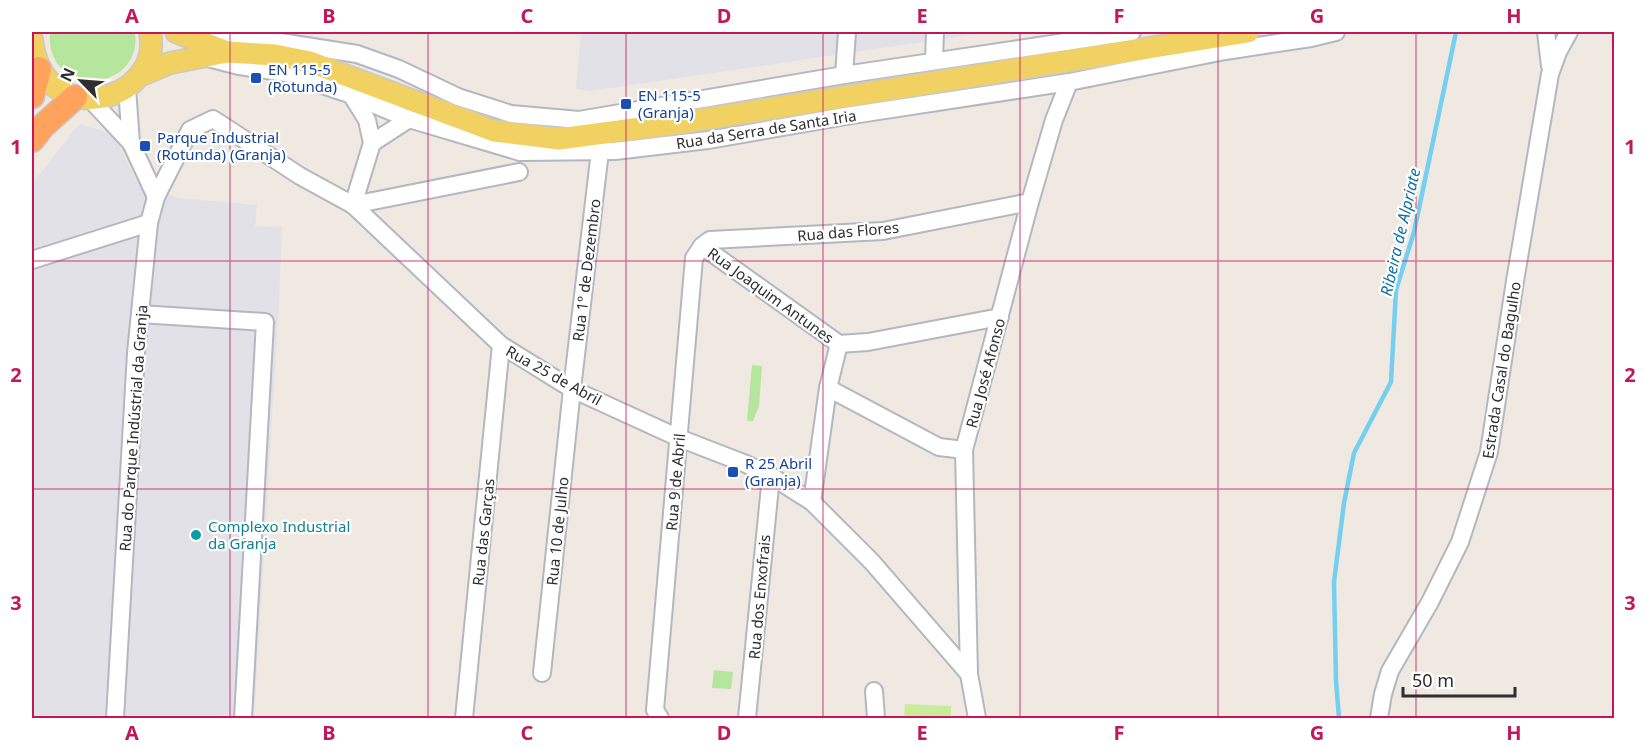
<svg xmlns="http://www.w3.org/2000/svg" width="1646" height="750" viewBox="0 0 1646 750" font-family="'Noto Sans',sans-serif">
	<rect width="100%" height="100%" fill="#efe9e1"/>
	<g fill="#e3e1e8">
		<path d="M581 32H991L591 91 576 89Z"/>
		<path d="M79 124 114 134 137 182 178 198 257 205 255 226 282 227 279 303 254 718H32V184Z"/>
	</g>
	<g fill="#b6e59e">
		<path d="M50 32H135C143 95 44 98 50 32Z"/>
		<path d="M752 365 762 366 759 406 753 421H747Z"/>
		<path d="M714 670 733 672 731 689 712 688Z"/>
	</g>
	<path fill="#c9ec9a" d="M905 704 951 706V718H904Z"/>
	<g fill="none" stroke-linecap="round" stroke-linejoin="round">
		<path stroke="#75cff0" stroke-width="4.5" d="M1339 718 1336 681 1334 582 1344 503 1354 453 1391 382 1396 290 1414 232 1456 32"/>
		<g stroke="#b4b7c1" stroke-width="20">
			<g id="minor">
				<path d="M1546 32 1550 66"/>
				<path d="M204 42 243 36 357 54 399 69 458 97 511 114 579 120 844 75 1132 32"/>
				<path d="M204 57 239 66 286 73 349 94 409 119 520 152 615 151 708 140 846 116 1069 82 1225 51 1311 38 1336 32"/>
				<path d="M934 61 935 32"/>
				<path d="M844 75 847 32"/>
				<path d="M127 88 131 143 156 197"/>
				<path d="M352 96 367 120 372 143"/>
				<path d="M90 99 131 143"/>
				<path d="M353 205 519 172"/>
				<path d="M353 205 372 143 409 119"/>
				<path d="M702 246 839 344"/>
				<path d="M32 260 149 223"/>
				<path d="M140 314 265 322 243 718"/>
				<path d="M964 450 939 447 828 388 839 344 868 342 1000 317"/>
				<path d="M812 502 828 388"/>
				<path d="M542 673 572 389 600 151"/>
				<path d="M969 674 964 450 1030 202 1054 120 1069 82"/>
				<path d="M874 691 876 718"/>
				<path d="M115 718 136 353 149 223 156 197 190 130 213 119 300 176 353 205 501 345 572 389 679 438 746 464 771 476 812 502 872 562 969 674 977 718"/>
				<path d="M464 718 501 345"/>
				<path d="M660 718 655 710 694 258 702 246 710 240 883 231 1030 202"/>
				<path d="M747 718 771 476"/>
				<path d="M1379 718 1383 694 1390 671 1430 602 1460 542 1489 452 1515 281 1550 74 1558 52 1569 32"/>
			</g>
		</g>
		<g stroke="#c9c9c9" stroke-width="24">
			<g id="major">
				<path d="M176 32 227 52"/>
				<path d="M32 40C43 134 164 102 150 32"/>
				<path d="M139 76 170 63 227 52 275 55 310 62 494 131 559 139 686 122 1248 32"/>
			</g>
		</g>
		<g stroke="#c9c9c9" stroke-width="27">
			<g id="highway">
				<path d="M32 96 39 69"/>
				<path d="M32 140 43 126 75 97"/>
			</g>
		</g>
		<use href="#minor" stroke="#fff" stroke-width="16"/>
		<use href="#major" stroke="#f2d163" stroke-width="21"/>
		<use href="#highway" stroke="#ffa35c" stroke-width="24"/>
	</g>
	<path fill="none" stroke="#c2185b" stroke-width="1.5" stroke-opacity="0.55" d="M230 32V718M428 32V718M626 32V718M823 32V718M1020 32V718M1218 32V718M1416 32V718M32 261H1614M32 489H1614"/>
	<g fill="#1a4fb4" stroke="#fff" stroke-width="2">
		<rect x="250" y="72" width="12" height="12" rx="3"/>
		<rect x="620" y="98" width="12" height="12" rx="3"/>
		<rect x="139" y="140" width="12" height="12" rx="3"/>
		<rect x="727" y="466" width="12" height="12" rx="3"/>
	</g>
	<circle fill="#0f9aa8" stroke="#fff" stroke-width="2" cx="196" cy="535" r="6"/>
	<g text-anchor="middle" dominant-baseline="central" stroke-width="4.5" stroke-linejoin="round" paint-order="stroke">
		<g font-size="15" fill="#164399" stroke="#fff" text-anchor="start">
			<text x="268" y="69">EN 115-5<tspan x="268" dy="17">(Rotunda)</tspan></text>
			<text x="638" y="95">EN 115-5<tspan x="638" dy="17">(Granja)</tspan></text>
			<text x="157" y="137">Parque Industrial<tspan x="157" dy="17">(Rotunda) (Granja)</tspan></text>
			<text x="745" y="463">R 25 Abril<tspan x="745" dy="17">(Granja)</tspan></text>
		</g>
		<g font-size="15" fill="#2e2e2e" stroke="#fff">
			<text transform="translate(766 129) rotate(-9)">Rua da Serra de Santa Iria</text>
			<text transform="translate(848 231) rotate(-5)">Rua das Flores</text>
			<text transform="translate(586 270) rotate(-83)">Rua 1º de Dezembro</text>
			<text transform="translate(771 295) rotate(36)">Rua Joaquim Antunes</text>
			<text transform="translate(1501 370) rotate(-81)">Estrada Casal do Bagulho</text>
			<text transform="translate(985 373) rotate(-75)">Rua José Afonso</text>
			<text transform="translate(554 375) rotate(29)">Rua 25 de Abril</text>
			<text transform="translate(133 428) rotate(-86)">Rua do Parque Indústrial da Granja</text>
			<text transform="translate(675 482) rotate(-85)">Rua 9 de Abril</text>
			<text transform="translate(557 531) rotate(-84)">Rua 10 de Julho</text>
			<text transform="translate(483 532) rotate(-84)">Rua das Garças</text>
			<text transform="translate(759 597) rotate(-85)">Rua dos Enxofrais</text>
		</g>
		<g font-size="15" fill="#0d838f" stroke="#fff" text-anchor="start">
			<text x="208" y="526">Complexo Industrial<tspan x="208" dy="17">da Granja</tspan></text>
		</g>
		<g font-size="16" font-style="italic" fill="#0d6fa3" stroke="#fff">
			<text transform="translate(1400 232) rotate(-77)">Ribeira de Alpriate</text>
		</g>
	</g>
	<rect width="1646" height="750" fill="none" stroke="#ffffff" stroke-width="66"/>
	<g transform="translate(81 81) rotate(295)" stroke="#ffffff" stroke-width="4.5" paint-order="stroke">
	<path d="M0-4.5L10 22L0 15L-10 22Z" fill="#2e2e2e"/>
	<text y="-9" font-size="16" font-weight="bold" text-anchor="middle" fill="#2e2e2e">N</text>
	</g>
	<path d="M1403 687v9h112v-9" fill="none" stroke="#2e2e2e" stroke-width="3"/>
	<text x="1412" y="687" font-size="18" fill="#2e2e2e" stroke="#ffffff" stroke-width="4.5" paint-order="stroke">50 m</text>
	<rect x="33" y="33" width="1580" height="684" fill="none" stroke="#c2185b" stroke-width="2"/>
	<g font-size="20" text-anchor="middle" font-weight="bold" fill="#c2185b">
		<text x="132" y="23">A</text>
		<text x="329" y="23">B</text>
		<text x="527" y="23">C</text>
		<text x="724" y="23">D</text>
		<text x="922" y="23">E</text>
		<text x="1119" y="23">F</text>
		<text x="1317" y="23">G</text>
		<text x="1514" y="23">H</text>
		<text x="16" y="154">1</text>
		<text x="1630" y="154">1</text>
		<text x="16" y="382">2</text>
		<text x="1630" y="382">2</text>
		<text x="16" y="610">3</text>
		<text x="1630" y="610">3</text>
		<text x="132" y="740">A</text>
		<text x="329" y="740">B</text>
		<text x="527" y="740">C</text>
		<text x="724" y="740">D</text>
		<text x="922" y="740">E</text>
		<text x="1119" y="740">F</text>
		<text x="1317" y="740">G</text>
		<text x="1514" y="740">H</text>
	</g>
</svg>
